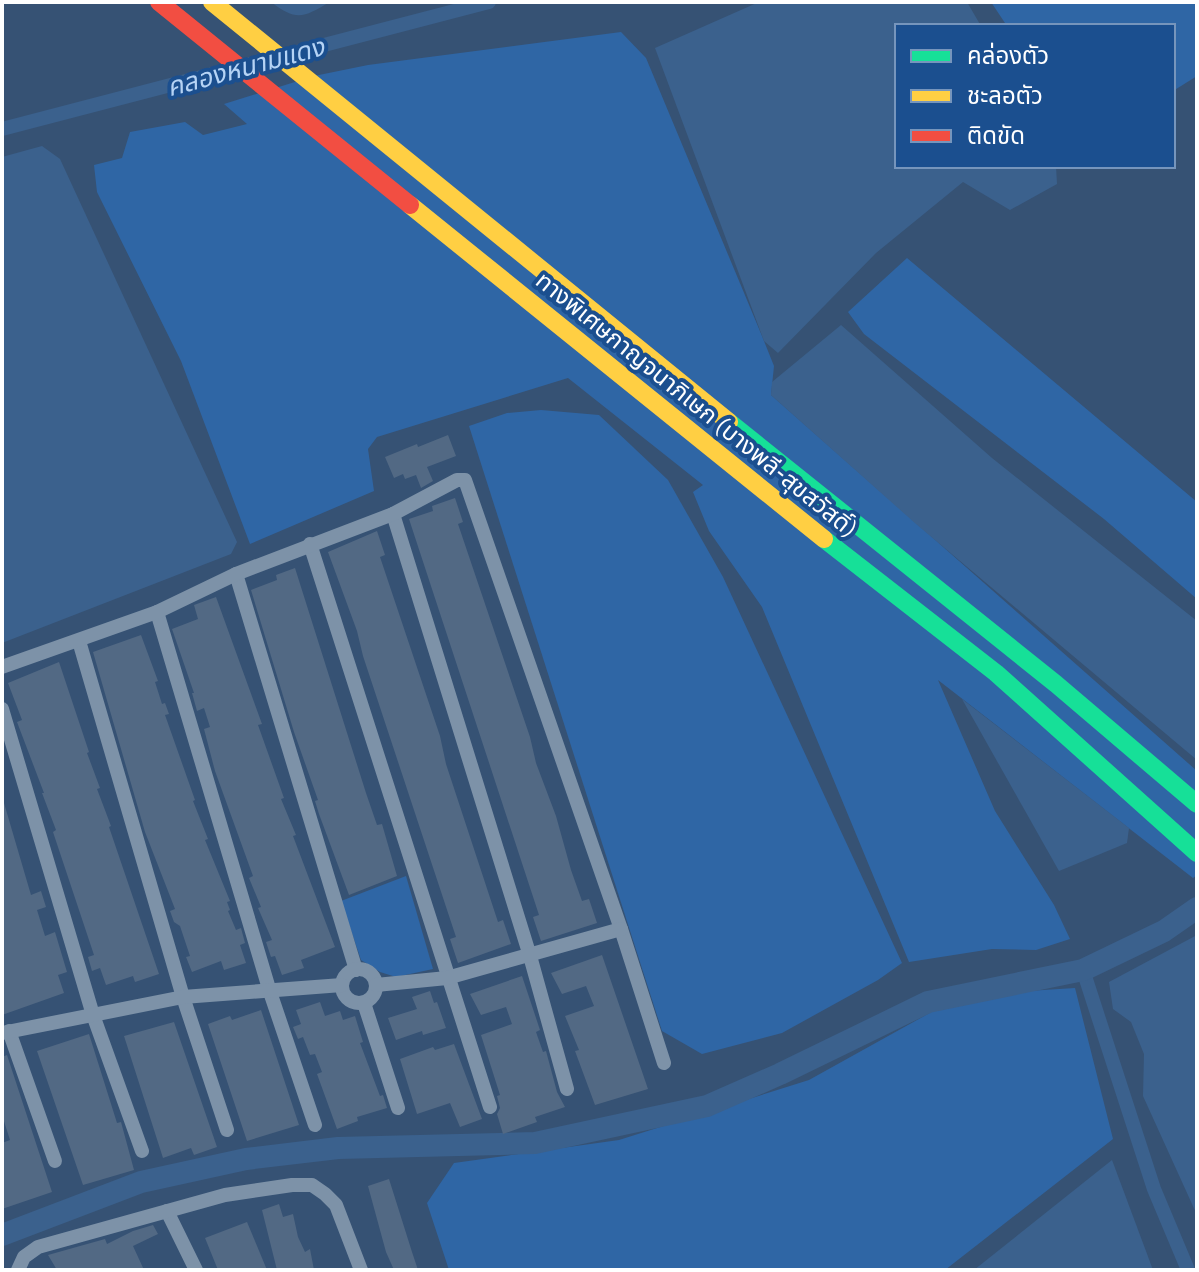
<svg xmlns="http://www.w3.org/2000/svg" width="1199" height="1272" viewBox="0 0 1199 1272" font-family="'IBM Plex Sans','Noto Sans Thai',sans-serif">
	<rect width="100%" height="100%" fill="#365274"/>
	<g fill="#2f66a5">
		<path d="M991 2H1197V76L1173 91V26H1007Z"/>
		<path d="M621 32 646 58 762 336 774 366 771 395 1197 771V875L1193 878 938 680 995 811 1054 905 1070 939 1036 950 992 949 909 962 762 607 709 531 693 492 703 485 568 378 377 437 368 449 374 491 250 544 181 361 97 192 94 165 122 158 130 132 185 122 203 135 247 124 224 104 314 76 368 65Z"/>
		<path d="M907 258 1197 502V599L1104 519 864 334 848 312Z"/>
		<path d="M541 410 599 415 668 480 723 577 902 963 878 980 782 1033 702 1054 662 1031 469 426 507 413Z"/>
		<path d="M406 876 433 969 396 977 380 972 361 960 341 901Z"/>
		<path d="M1075 988 1113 1139 945 1270H449L427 1203 454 1163 619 1140 809 1080 962 995Z"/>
	</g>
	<g fill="#3b618d">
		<path d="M271 2H330C304 17 297 22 271 2Z"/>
		<path d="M759 2H967L981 26H897V166H1056L1057 184 1010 210 963 182 876 253 778 353 764 341 655 48Z"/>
		<path d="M42 146 60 159 237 542 231 554 2 643V157Z"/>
		<path d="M841 325 992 458 1197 621V760L916 524 771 395 772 382Z"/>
		<path d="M962 699 1129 828 1127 843 1059 871Z"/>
		<path d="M1197 935V1215L1143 1096 1144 1054 1131 1022 1113 1009 1109 982Z"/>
		<path d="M1112 1160 1153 1270H974Z"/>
	</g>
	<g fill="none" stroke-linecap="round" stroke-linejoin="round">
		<g stroke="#3b618d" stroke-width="14">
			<path d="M2 129 489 2"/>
			<path d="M1083 970 1154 1189 1188 1270"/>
		</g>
		<path stroke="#3b618d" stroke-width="22" d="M2 1235 141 1182 246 1159 338 1148 535 1143 707 1106 780 1074 928 1002 1083 970 1164 931 1197 908"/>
	</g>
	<g fill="#526984">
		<path d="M448 435 456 456 427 467 433 481 421 488 416 475 405 479 403 474 394 478 385 457 417 444 418 447Z"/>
		<path d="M455 498 463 522 458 524 530 737 536 763 556 816 571 870 582 901 589 899 597 923 541 941 533 917 539 915 409 519 433 511 432 506Z"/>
		<path d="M377 531 385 555 380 557 440 736 446 764 498 922 503 920 511 944 458 963 450 939 456 937 363 656 357 631 328 552Z"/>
		<path d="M295 568 366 793 377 825 382 824 397 876 349 895 319 814 315 801 318 800 294 732 251 590 277 580 276 575Z"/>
		<path d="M216 597 262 724 258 725 284 798 281 799 296 835 293 836 335 947 301 960 304 968 282 975 275 956 271 957 266 942 272 940 258 908 261 907 249 878 253 876 215 771 204 729 210 727 204 708 197 711 192 693H194L172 629 198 619 194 605Z"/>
		<path d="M141 635 158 681 155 682 162 704 165 703 169 714 165 715 195 800 193 801 208 839 205 840 230 901 227 902 230 910 228 911 236 930 241 928 245 943 240 945 246 963 224 970 221 961 192 972 186 957 190 956 180 926 174 922 170 911 175 909 145 832 93 652Z"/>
		<path d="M59 662 89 752 87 753 100 788 97 789 111 826 109 827 159 974 135 982 133 976 106 985 100 968 92 971 88 957 94 955 53 832 56 830 42 793H44L17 722 22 720 8 683Z"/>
		<path d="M4 803 31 895 41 891 46 907 37 910 45 936 55 932 67 972 58 975 64 993 2 1015V804Z"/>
		<path d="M602 955 648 1089 595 1105 575 1051 579 1050 565 1016 594 1006 586 986 562 994 551 973Z"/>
		<path d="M522 976 540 1030 536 1032 543 1052 546 1051 557 1092 565 1107 535 1117 537 1122 503 1134 497 1114 500 1108 497 1096 500 1095 481 1035 512 1024 506 1007 481 1015 470 994Z"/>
		<path d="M430 991 434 1003 437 1002 446 1028 423 1035 422 1031 396 1040 388 1018 417 1009 412 997Z"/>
		<path d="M320 1002 325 1016 340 1011 343 1020 355 1016 363 1042 360 1043 380 1096 383 1095 387 1108 357 1117 358 1121 337 1129 317 1074 322 1072 315 1054 310 1055 303 1037 298 1039 293 1027 301 1024 296 1010Z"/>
		<path d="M261 1010 299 1125 247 1141 208 1024 230 1016 232 1020Z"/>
		<path d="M174 1022 217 1147 194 1155 191 1148 163 1158 124 1036Z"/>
		<path d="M89 1034 117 1123 121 1122 134 1170 83 1185 37 1051Z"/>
		<path d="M454 1044 482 1119 460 1127 450 1103 417 1114 400 1059 433 1047 435 1050Z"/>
		<path d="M7 1055 52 1192 2 1209V1143L10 1140 2 1115V1057Z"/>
		<path d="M389 1179 412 1252 418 1270H394L386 1252 368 1186Z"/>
		<path d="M279 1204 283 1217 293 1214 298 1237 305 1252 310 1249 314 1270H277L262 1210Z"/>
		<path d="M247 1222 267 1270H218L205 1238Z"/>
		<path d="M153 1225 158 1234 133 1246 144 1270H57L48 1255 105 1239 107 1244 133 1231Z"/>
	</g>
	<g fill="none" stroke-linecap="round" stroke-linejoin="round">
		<g stroke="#7d92a8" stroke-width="14">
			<path d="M393 514 530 956 567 1089"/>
			<path d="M310 544 490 1107"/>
			<path d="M236 574 356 970"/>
			<path d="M157 612 270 992 315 1125"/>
			<path d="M79 641 183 997 227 1130"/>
			<path d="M2 667 157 612 236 574 393 514 457 480H465L621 929 664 1063"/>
			<path d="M2 709 93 1015 142 1151"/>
			<circle cx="359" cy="986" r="17"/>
			<path d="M376 985 447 978 621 929"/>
			<path d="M364 1003 398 1108"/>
			<path d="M9 1031 55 1161"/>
			<path d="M2 1033 183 997 342 985"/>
			<path d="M167 1211 196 1270"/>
			<path d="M18 1270 24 1257 38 1247 225 1195 292 1185H312L325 1194 336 1205 361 1270"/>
		</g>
		<g stroke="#16e098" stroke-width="18">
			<path d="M729 422 1056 684 1197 804"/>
			<path d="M824 539 996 673 1197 853"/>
		</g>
		<g stroke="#ffcf43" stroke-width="18">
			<path d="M212 2 729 422"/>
			<path d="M410 205 824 539"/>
		</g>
		<path stroke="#f24e42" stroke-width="18" d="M159 2 410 205"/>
	</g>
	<g text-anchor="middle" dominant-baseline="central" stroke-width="8" stroke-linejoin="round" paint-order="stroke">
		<g font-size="24" fill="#fff" stroke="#1b4f8f">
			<text transform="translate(697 404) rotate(39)">ทางพิเศษกาญจนาภิเษก (บางพลี-สุขสวัสดิ์)</text>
		</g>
		<g font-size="26" font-style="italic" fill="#b5d3f5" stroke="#1b4f8f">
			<text transform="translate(245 66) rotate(-15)">คลองหนามแดง</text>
		</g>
	</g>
	<rect width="1199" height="1272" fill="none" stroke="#ffffff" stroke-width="8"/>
	<rect x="895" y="24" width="280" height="144" fill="#1b4f8f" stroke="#7695bc" stroke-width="2"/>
	<rect x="911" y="50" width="40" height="12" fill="#16e098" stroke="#7695bc" stroke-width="2"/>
	<text x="967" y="64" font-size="24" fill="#ffffff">คล่องตัว</text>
	<rect x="911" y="90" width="40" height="12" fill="#ffcf43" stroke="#7695bc" stroke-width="2"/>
	<text x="967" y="104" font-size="24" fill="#ffffff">ชะลอตัว</text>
	<rect x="911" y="130" width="40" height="12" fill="#f24e42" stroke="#7695bc" stroke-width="2"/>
	<text x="967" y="144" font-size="24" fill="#ffffff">ติดขัด</text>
</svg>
